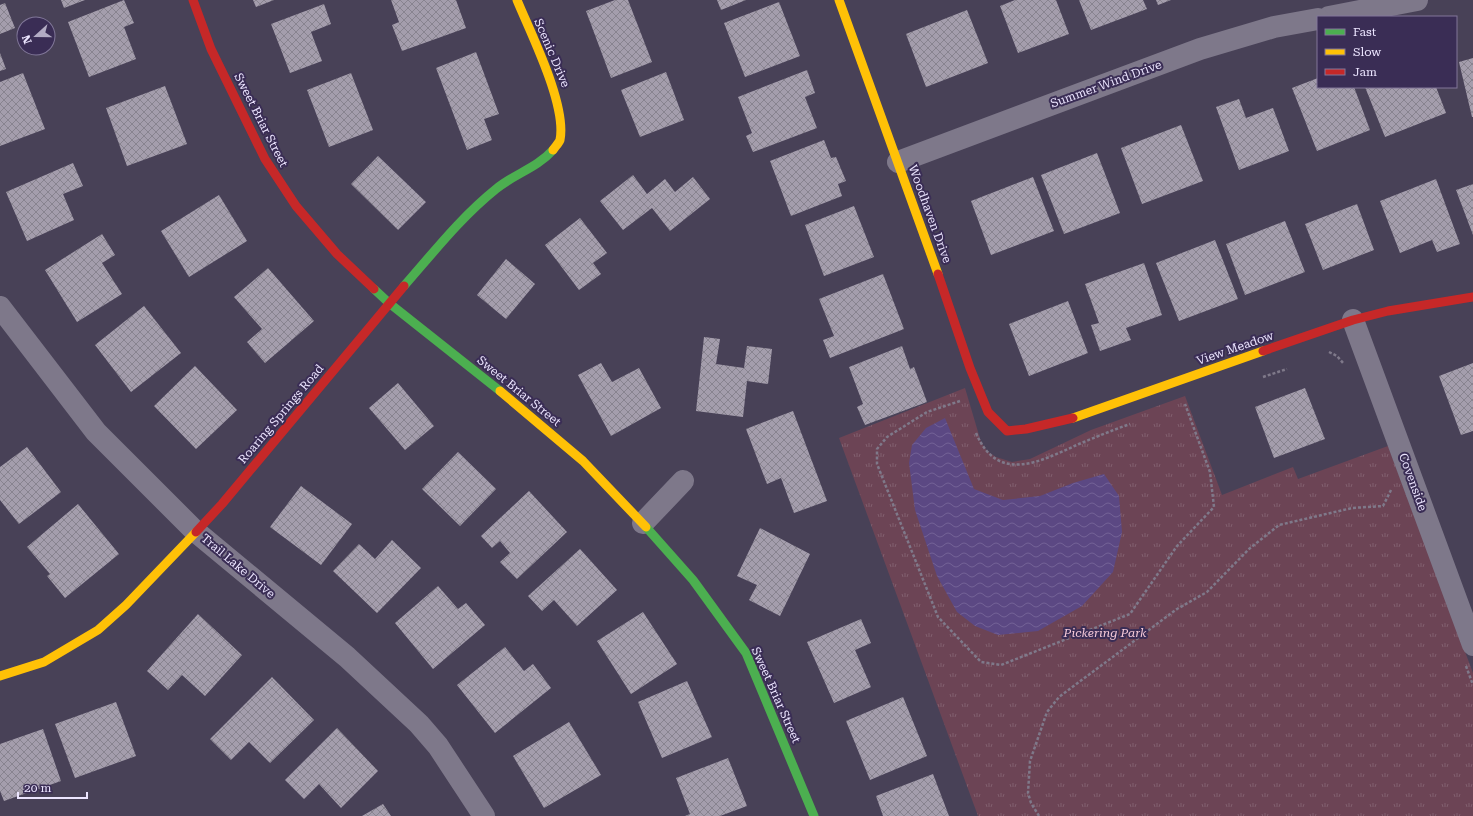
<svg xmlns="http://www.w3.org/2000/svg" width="1473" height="816" viewBox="0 0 1473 816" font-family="'Roboto Serif',serif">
	<defs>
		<pattern id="grass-tufts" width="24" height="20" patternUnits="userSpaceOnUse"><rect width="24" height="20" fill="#6c4455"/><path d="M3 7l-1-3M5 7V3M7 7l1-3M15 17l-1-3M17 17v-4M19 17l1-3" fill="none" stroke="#815f6e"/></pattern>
		<pattern id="water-waves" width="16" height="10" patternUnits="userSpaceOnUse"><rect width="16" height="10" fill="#5b4883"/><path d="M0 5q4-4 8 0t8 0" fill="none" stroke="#736296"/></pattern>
		<pattern id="building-cross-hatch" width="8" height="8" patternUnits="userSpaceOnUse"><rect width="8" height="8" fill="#a49dac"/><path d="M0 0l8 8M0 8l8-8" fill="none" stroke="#88838f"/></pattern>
	</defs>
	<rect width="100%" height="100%" fill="#484157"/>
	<path fill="url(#grass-tufts)" d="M965 388 981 442 987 451 996 457 1012 462 1030 459 1091 430 1185 396 1222 495 1293 467 1298 479 1388 446 1473 673V816H978L839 438Z"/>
	<path fill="url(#water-waves)" d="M945 418 974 489 1003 500 1040 496 1073 483 1104 474 1119 496 1122 532 1113 572 1082 606 1038 631 998 635 975 626 957 612 937 576 915 510 909 463 912 445 926 428Z"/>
	<g fill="url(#building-cross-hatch)">
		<path d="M61 0H85L64 8Z"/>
		<path d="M124 0 134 23 124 27 136 59 89 77 68 22Z"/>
		<path d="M253 0H274L256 7Z"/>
		<path d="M391 0H456L466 28 402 51 392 25 399 22Z"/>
		<path d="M615 0H628L652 62 611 78 586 11Z"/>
		<path d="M717 0H746L721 10Z"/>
		<path d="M1015 0H1056L1069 34 1018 53 1000 6Z"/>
		<path d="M1079 0H1143L1147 9 1091 30Z"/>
		<path d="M1156 0H1171L1158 5Z"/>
		<path d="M779 2 800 56 745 77 724 23Z"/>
		<path d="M5 3 15 28 0 34V5Z"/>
		<path d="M324 4 331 24 311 32 322 61 290 73 271 24Z"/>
		<path d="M967 10 988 63 926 87 906 34Z"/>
		<path d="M476 52 499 114 484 119 492 140 467 150 436 68Z"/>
		<path d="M0 53 6 69 0 71Z"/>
		<path d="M1473 58V117H1472L1459 62Z"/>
		<path d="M807 70 815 93 805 97 817 128 753 152 746 136 752 133 738 97Z"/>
		<path d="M666 72 684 120 640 137 621 90Z"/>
		<path d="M23 73 45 129 0 146V82Z"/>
		<path d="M351 73 373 130 329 147 307 90Z"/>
		<path d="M1318 78V87H1354L1370 130 1317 151 1292 88Z"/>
		<path d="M165 86 187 144 127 166 106 108Z"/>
		<path d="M1365 87H1436L1446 113 1385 137Z"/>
		<path d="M1239 99 1246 118 1273 108 1289 151 1239 170 1216 107Z"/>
		<path d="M1181 125 1203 181 1142 204 1121 148Z"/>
		<path d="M824 140 831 158 836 157 846 181 838 184 842 196 791 216 770 161Z"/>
		<path d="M1097 153 1120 213 1064 234 1041 175Z"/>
		<path d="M378 156 426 202 398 230 351 184Z"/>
		<path d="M73 163 83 186 63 194 74 220 27 241 6 192Z"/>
		<path d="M633 175 647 194 665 179 675 192 693 177 710 199 670 231 652 208 623 230 600 201Z"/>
		<path d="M1033 177 1054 231 991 255 971 201Z"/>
		<path d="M1436 179 1460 244 1437 252 1432 240 1400 253 1380 201Z"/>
		<path d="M1473 184V235L1456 190Z"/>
		<path d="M219 195 247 241 189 277 161 231Z"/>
		<path d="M1357 204 1374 250 1323 270 1305 224Z"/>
		<path d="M854 206 874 257 824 276 805 225Z"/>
		<path d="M580 218 607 253 593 263 601 274 579 290 545 245Z"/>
		<path d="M1285 221 1305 272 1245 295 1226 244Z"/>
		<path d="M102 234 115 255 102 263 122 294 77 322 45 270Z"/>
		<path d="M1215 240 1238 299 1179 321 1156 263Z"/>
		<path d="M506 259 535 284 506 319 477 295Z"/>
		<path d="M1144 263 1162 315 1126 328 1131 340 1100 351 1091 325 1099 323 1085 284Z"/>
		<path d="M268 268 314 321 265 363 247 342 262 329 234 297Z"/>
		<path d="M883 274 904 329 830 358 823 340 834 336 819 299Z"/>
		<path d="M1068 301 1088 353 1029 376 1009 324Z"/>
		<path d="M144 306 181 353 131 392 95 345Z"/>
		<path d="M704 337 720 339 716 364 744 368 747 346 772 349 768 384 747 381 743 417 696 411Z"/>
		<path d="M902 346 910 369 914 367 927 402 865 425 857 407 863 404 849 367Z"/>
		<path d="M601 363 612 382 639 368 661 408 611 436 578 375Z"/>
		<path d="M1473 363V431L1461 435 1439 376Z"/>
		<path d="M195 366 237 410 196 449 154 406Z"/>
		<path d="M398 383 434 426 405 450 369 408Z"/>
		<path d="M1305 388 1325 439 1274 458 1255 407Z"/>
		<path d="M793 411 827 501 794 513 781 478 767 484 746 429Z"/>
		<path d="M27 447 61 492 19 524 0 500V467Z"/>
		<path d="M458 452 496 489 460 526 422 489Z"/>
		<path d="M301 486 352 524 321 565 270 527Z"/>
		<path d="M529 491 567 532 517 579 500 562 510 553 500 541 492 548 481 536Z"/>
		<path d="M78 504 119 554 65 598 47 576 50 574 27 547Z"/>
		<path d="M760 528 810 554 780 616 749 600 757 585 737 576Z"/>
		<path d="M392 540 421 568 377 613 333 571 359 544 375 559Z"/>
		<path d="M580 549 617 590 577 626 554 600 542 611 528 596Z"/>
		<path d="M438 586 458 609 466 603 485 625 433 669 395 623Z"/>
		<path d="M643 612 677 664 631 694 597 641Z"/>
		<path d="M198 614 242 655 205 696 182 675 168 690 147 671Z"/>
		<path d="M861 619 871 643 855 650 871 687 834 703 807 642Z"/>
		<path d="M505 647 524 671 533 664 551 688 495 733 457 685Z"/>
		<path d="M272 677 314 720 270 763 249 742 231 760 210 739Z"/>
		<path d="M687 681 712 737 662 758 638 702Z"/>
		<path d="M903 697 927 756 870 780 846 721Z"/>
		<path d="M116 702 136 756 75 778 55 724Z"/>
		<path d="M569 722 601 775 544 808 513 756Z"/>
		<path d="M337 728 378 771 341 808 319 784 304 799 285 780Z"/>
		<path d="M43 729 61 781 4 801 0 791V744Z"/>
		<path d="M728 758 747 806 720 816H685L690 814 676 778Z"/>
		<path d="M933 774 949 816H883L876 796Z"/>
		<path d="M383 804 391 816H362Z"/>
	</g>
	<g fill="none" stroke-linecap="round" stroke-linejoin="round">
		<g stroke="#7f798a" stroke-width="2.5" stroke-dasharray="3 2" stroke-linecap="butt">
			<path d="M1329 352 1337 356 1344 364"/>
			<path d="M1263 377 1287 369"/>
			<path d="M960 401 927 412 887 437 877 449V464L938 617 981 662 1001 665 1130 614 1177 546 1214 507 1210 472 1185 404"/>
			<path d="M976 433C998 485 1041 461 1079 444 1096 437 1113 430 1130 424"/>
			<path d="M1466 666 1473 685"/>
			<path d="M1039 816 1031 803 1028 793 1030 761 1047 712 1059 697 1177 609 1207 592 1249 549 1279 525 1352 508 1383 506 1391 490"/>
		</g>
		<g stroke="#7e788a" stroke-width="22">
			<path d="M1329 17 1417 0"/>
			<path d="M898 162 1200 49 1274 27 1318 19"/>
			<path d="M0 307 96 432 195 531 347 657 419 724 438 746 484 816"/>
			<path d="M1353 320 1473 645"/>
			<path d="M643 523 683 481"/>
		</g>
		<g stroke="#4caf50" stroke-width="9">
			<path d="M404 286C433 253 461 217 496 189 514 174 537 168 553 150"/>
			<path d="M374 289 389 303 500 391"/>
			<path d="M646 527 693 580 746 653 814 816"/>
		</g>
		<g stroke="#ffc107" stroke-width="9">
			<path d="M517 0C531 34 567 105 560 140 559 143 555 147 553 150"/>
			<path d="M839 0 938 274"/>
			<path d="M500 391 583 461 646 527"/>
			<path d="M1073 418 1263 351"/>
			<path d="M0 676 44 662 98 630 126 605 196 532"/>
		</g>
		<g stroke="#c62828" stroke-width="9">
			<path d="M193 0 211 49 265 159 296 206 337 254 374 289"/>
			<path d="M938 274 970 368 988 412 1007 431 1026 429 1073 418"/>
			<path d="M1263 351 1353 320 1388 311 1473 297"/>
			<path d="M196 532 222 504 404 286"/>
		</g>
	</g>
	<g text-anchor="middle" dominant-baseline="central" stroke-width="4" stroke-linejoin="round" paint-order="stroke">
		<g font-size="12" fill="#ece5ff" stroke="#3a2d55">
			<text transform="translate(552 53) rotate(67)">Scenic Drive</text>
			<text transform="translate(1106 84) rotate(-20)">Summer Wind Drive</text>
			<text transform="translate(261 120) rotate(63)">Sweet Briar Street</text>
			<text transform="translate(930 214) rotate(70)">Woodhaven Drive</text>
			<text transform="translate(1235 348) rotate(-19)">View Meadow</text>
			<text transform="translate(519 391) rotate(39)">Sweet Briar Street</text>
			<text transform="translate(281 414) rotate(-50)">Roaring Springs Road</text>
			<text transform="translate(1413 482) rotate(70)">Covenside</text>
			<text transform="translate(238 566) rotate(40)">Trail Lake Drive</text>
			<text transform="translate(776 695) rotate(66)">Sweet Briar Street</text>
		</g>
		<g font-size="12" font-style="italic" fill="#f7cbd9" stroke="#3a2d55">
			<text x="1105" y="633">Pickering Park</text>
		</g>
	</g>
	<rect x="1317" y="16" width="140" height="72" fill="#3a2d55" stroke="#817799"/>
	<rect x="1325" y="29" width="20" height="6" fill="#4caf50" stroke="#817799"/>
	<text x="1353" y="36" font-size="12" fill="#ece5ff">Fast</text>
	<rect x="1325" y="49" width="20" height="6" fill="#ffc107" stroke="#817799"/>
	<text x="1353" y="56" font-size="12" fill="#ece5ff">Slow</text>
	<rect x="1325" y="69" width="20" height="6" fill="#c62828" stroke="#817799"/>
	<text x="1353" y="76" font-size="12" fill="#ece5ff">Jam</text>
	<g transform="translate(36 36) rotate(249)"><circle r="19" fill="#3a2d55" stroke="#817799"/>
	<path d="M0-3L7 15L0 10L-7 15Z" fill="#b3acc4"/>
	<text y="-6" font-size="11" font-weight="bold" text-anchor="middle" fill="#ece5ff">N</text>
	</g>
	<path d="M18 792v6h69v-6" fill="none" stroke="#ece5ff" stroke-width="2"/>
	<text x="24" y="792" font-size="12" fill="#ece5ff" stroke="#3a2d55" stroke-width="3" paint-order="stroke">20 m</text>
</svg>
